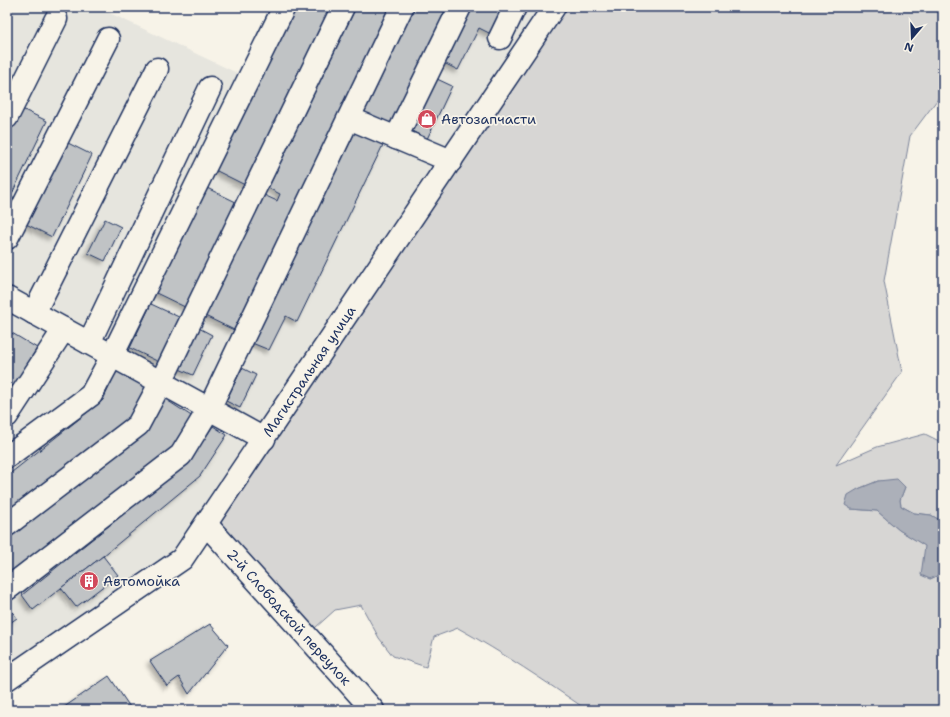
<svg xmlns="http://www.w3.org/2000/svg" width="950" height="717" viewBox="0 0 950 717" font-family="'Shantell Sans',sans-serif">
	<defs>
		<filter id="shadow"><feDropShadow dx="-3.5" dy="3.5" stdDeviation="2" flood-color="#0004"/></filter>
	</defs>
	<rect width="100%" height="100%" fill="#f7f3e8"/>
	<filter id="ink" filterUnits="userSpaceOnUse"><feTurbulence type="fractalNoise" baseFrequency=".025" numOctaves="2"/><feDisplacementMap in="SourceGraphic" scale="8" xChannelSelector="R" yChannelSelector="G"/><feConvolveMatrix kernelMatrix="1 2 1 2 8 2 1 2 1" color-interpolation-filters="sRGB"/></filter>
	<g filter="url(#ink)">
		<path fill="#e6e5de" d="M7 7H97L237 73 270 7H550L182 559 7 678Z"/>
		<path fill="#d7d6d4" stroke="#798299" d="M568 7H943V92L910 136 884 281 902 372 836 465 877 447 925 434 943 443V522L931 515 914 513 901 506 900 500 905 487 878 481 858 489 851 509 877 511 899 530 926 546 930 579 943 573V710H587C545 681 503 653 458 628L434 637 426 667 393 656 379 638 361 605 335 610 315 628 209 524Z"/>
		<path fill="#acb0b9" stroke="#727c95" d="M897 479 905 487 900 500 901 506 914 513 931 515 943 522V573L930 579 921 575 925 546 899 530 877 511 851 509 845 505 848 495 858 489 878 481Z"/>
		<g fill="#c0c3c5" stroke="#1b2f5e" filter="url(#shadow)">
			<path d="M294 7H334L247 186 215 170Z"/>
			<path d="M356 7H391L234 330 205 316 264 195 277 201 280 194 268 188Z"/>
			<path d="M414 7H449L392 126 363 112Z"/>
			<path d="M468 7H507L493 35 479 28 458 70 442 62Z"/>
			<path d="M435 78 452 86 427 139 410 130Z"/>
			<path d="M20 108 47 121 7 204V134Z"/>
			<path d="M355 132 383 145 297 322 286 316 269 350 252 343Z"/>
			<path d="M66 142 92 155 52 237 26 224Z"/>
			<path d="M207 188 238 203 187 308 156 293Z"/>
			<path d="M105 219 121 227 105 261 88 253Z"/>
			<path d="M151 304 181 318 159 362 130 348Z"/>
			<path d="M197 327 212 335 193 375 177 368Z"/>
			<path d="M12 333 37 348 7 397V341Z"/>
			<path d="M242 368 256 375 240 408 226 401Z"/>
			<path d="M117 370 147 387 130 424 7 514V476L103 400Z"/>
			<path d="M165 399 193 417 171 449 11 578 7 573V539L147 428Z"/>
			<path d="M213 426 227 435 200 476 103 556 61 588 33 610 22 595 189 462Z"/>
			<path d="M103 556 118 575 76 607 61 588Z"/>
			<path d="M7 605 17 618 7 625Z"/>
			<path d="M210 624 228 645 189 694 179 677 167 686 150 661Z"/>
			<path d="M109 676 132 710H60Z"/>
		</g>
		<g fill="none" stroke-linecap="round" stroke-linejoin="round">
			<g stroke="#1b2f5e" stroke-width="25">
				<g id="minor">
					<path d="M500 38 515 7"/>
					<path d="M7 117 56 19"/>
					<path d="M349 118 451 161"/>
					<path d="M396 138 460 7"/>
					<path d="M7 238 108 39"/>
					<path d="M7 298 264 439"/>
					<path d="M34 313 157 69"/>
					<path d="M89 343 210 88"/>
					<path d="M7 416 64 329"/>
					<path d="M7 457 91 395 112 356 284 7"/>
					<path d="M206 524 373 710"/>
					<path d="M7 525 138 425 161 382 343 7"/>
					<path d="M7 589 181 455 209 409 402 7"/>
					<path d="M7 679 182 559 554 7"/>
				</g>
			</g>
			<use href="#minor" stroke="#f7f3e8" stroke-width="22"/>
		</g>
	</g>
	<defs>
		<g id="shop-disc" transform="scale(1)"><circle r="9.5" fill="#d1495b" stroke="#f7f3e8"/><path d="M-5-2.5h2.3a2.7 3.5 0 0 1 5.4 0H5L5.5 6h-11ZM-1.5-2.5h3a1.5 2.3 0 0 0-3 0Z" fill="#fff"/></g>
		<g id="building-disc" transform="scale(1)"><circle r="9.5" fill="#d1495b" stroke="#f7f3e8"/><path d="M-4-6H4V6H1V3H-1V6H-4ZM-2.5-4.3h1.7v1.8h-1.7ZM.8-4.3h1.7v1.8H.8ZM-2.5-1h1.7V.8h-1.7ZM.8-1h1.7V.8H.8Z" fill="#fff"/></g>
	</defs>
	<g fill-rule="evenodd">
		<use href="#shop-disc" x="427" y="119"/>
		<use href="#building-disc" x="89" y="581"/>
	</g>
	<g text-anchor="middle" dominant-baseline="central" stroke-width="3.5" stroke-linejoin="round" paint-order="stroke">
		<g font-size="14" fill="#1b2f5e" stroke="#f7f3e8" text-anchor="start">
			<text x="441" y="119">Автозапчасти</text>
			<text x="103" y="581">Автомойка</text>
		</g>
		<g font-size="14" fill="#1b2f5e" stroke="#f7f3e8">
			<text transform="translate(309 371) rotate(-56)">Магистральная улица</text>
			<text transform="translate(289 617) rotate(48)">2-й Слободской переулок</text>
		</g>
	</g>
	<rect width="950" height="717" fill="none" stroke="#f7f3e8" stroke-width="24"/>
	<rect x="12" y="12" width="926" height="693" fill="none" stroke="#1b2f5e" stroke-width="1.5" filter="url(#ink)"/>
	<g transform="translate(912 38) rotate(199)" stroke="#f7f3e8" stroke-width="3" paint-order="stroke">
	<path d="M0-3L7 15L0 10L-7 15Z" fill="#1b2f5e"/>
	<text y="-6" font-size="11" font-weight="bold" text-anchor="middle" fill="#1b2f5e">N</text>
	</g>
</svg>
